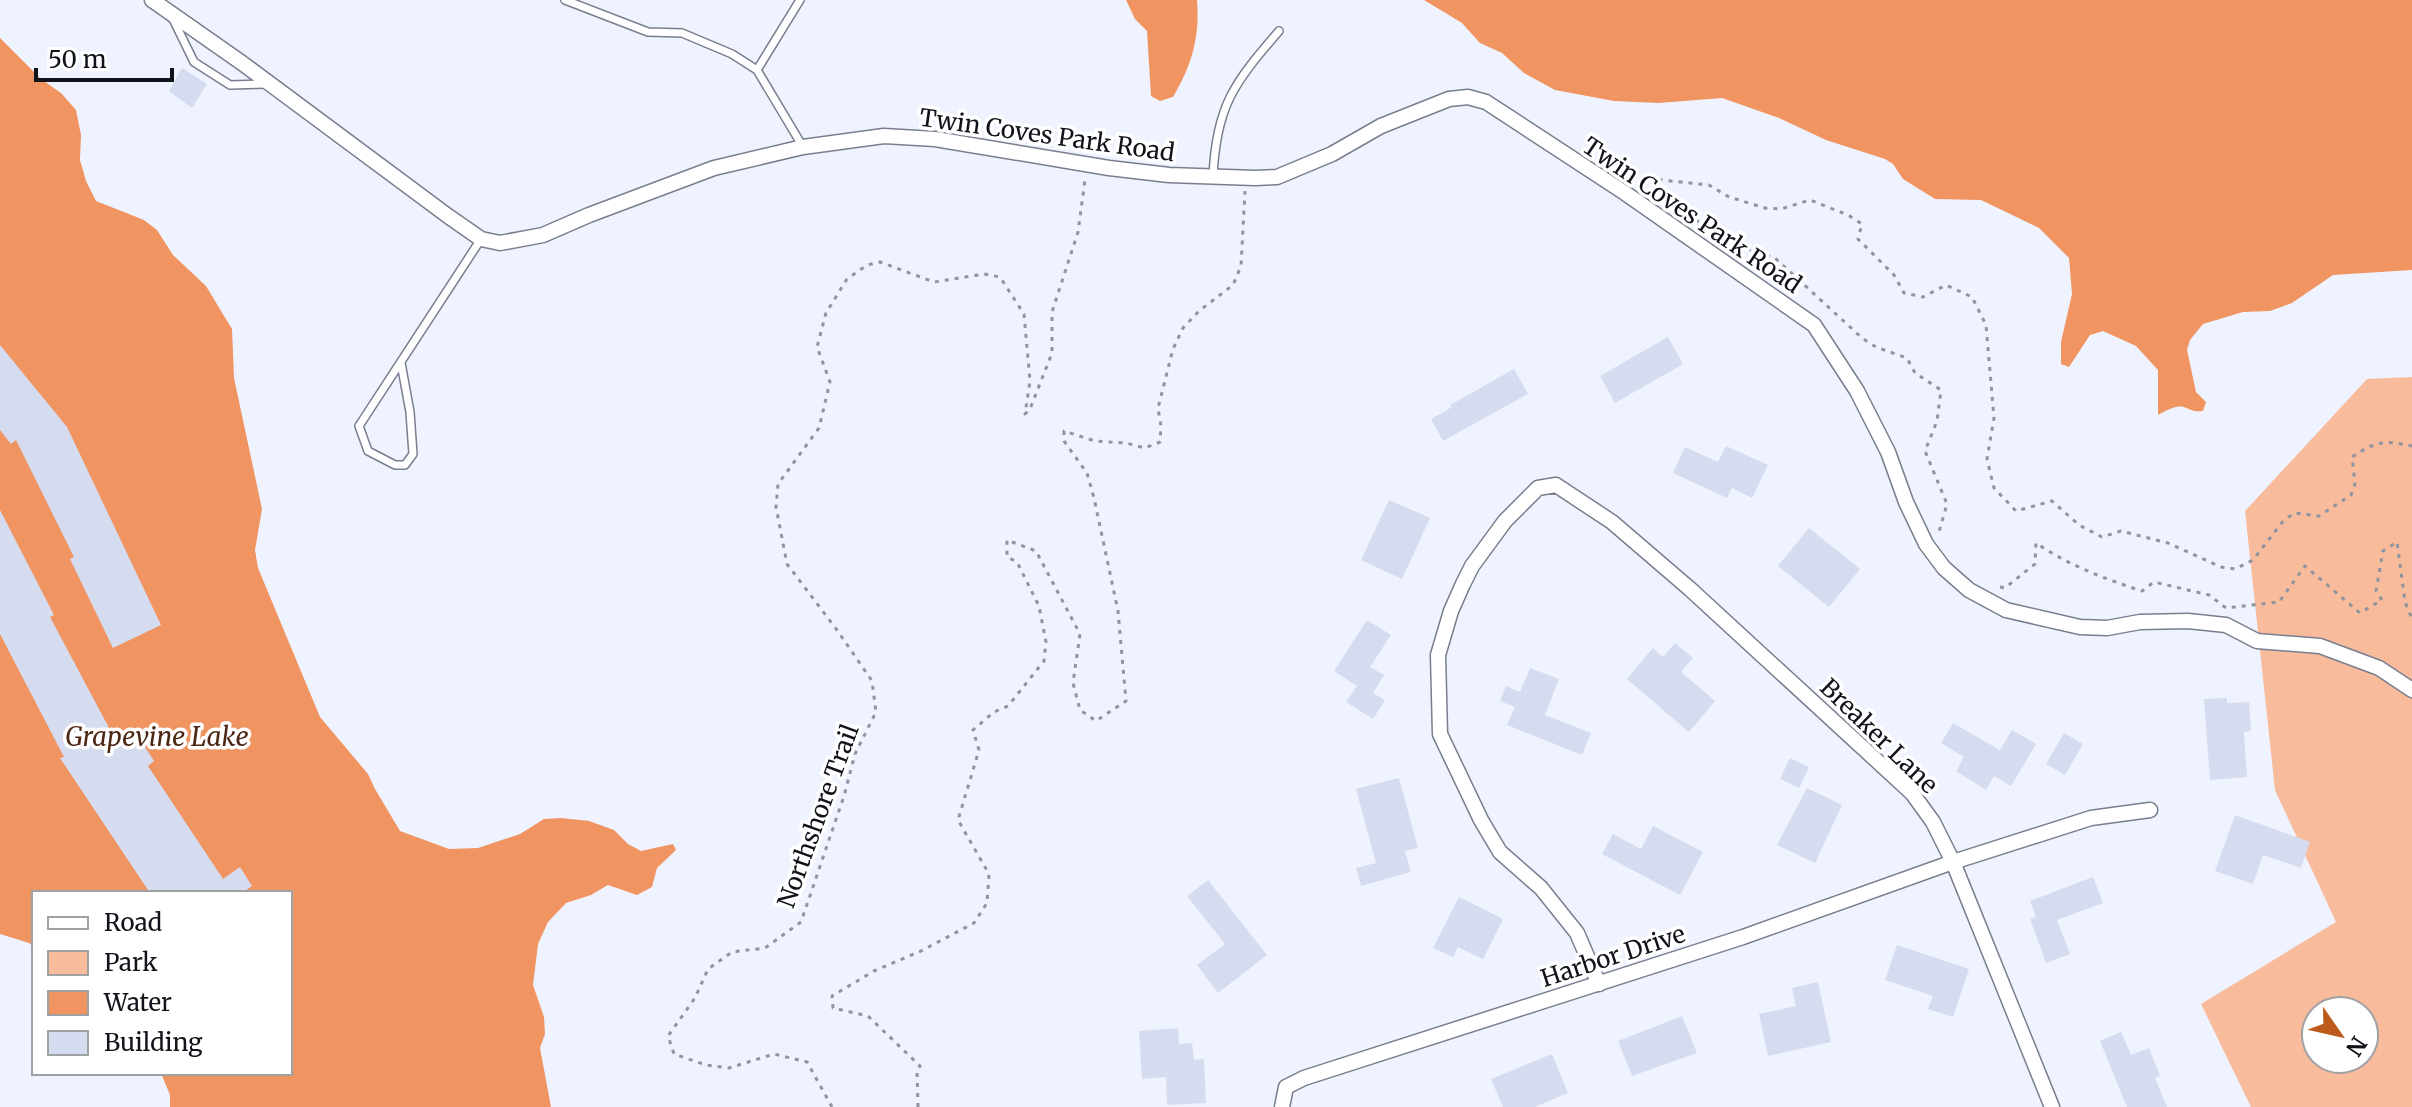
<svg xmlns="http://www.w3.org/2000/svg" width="2412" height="1107" viewBox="0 0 2412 1107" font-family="Merriweather,serif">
	<rect width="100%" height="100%" fill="#eff3ff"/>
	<path fill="#f8bb9c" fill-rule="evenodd" d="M2412 377V1107H2251L2201 1004 2336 922 2275 790 2245 511 2367 379ZM2316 1011H2364V1059H2316Z"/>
	<g fill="#f09462">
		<path d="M1126 0H1197C1200 37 1192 65 1173 97L1160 101 1151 96 1147 31 1135 19Z"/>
		<path d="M1424 0H2412V270L2333 275 2292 303 2270 311 2243 312 2203 324 2190 340 2187 350 2196 392 2206 402 2203 411C2193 412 2192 410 2184 407 2176 405 2165 411 2158 415V370L2136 346 2103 331 2090 335 2069 367 2061 364V342L2072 294 2069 258 2039 228 1981 200 1935 199 1903 179 1893 164 1885 159 1826 140 1779 118 1722 98 1659 103 1614 101 1555 90 1524 73 1502 53 1480 43 1462 23Z"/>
		<path d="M0 38 41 79 61 93 76 110 81 135 80 160 86 181 96 201 144 220 157 230 173 255 206 286 232 329 234 378 262 509 255 550 258 568 320 717 368 774 375 789 400 831 449 849 478 848 520 834 544 819 561 818 589 821 614 830 628 844 641 851 673 844 676 850 657 868 652 887 637 895 608 885 591 895 566 903 548 922 538 944 533 985 544 1017 545 1034 540 1048 551 1107H170V1095L161 1073H290V893H34V947L29 943 0 934Z"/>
	</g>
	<g fill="#d6dcf0">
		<path d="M182 68 207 84 192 108 169 91Z"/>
		<path d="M1668 337 1683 364 1615 403 1600 376Z"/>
		<path d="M0 345 67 427 161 625 113 648 70 559 74 557 16 440 11 444 0 430Z"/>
		<path d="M1514 369 1528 394 1443 441 1431 419 1452 407 1450 405Z"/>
		<path d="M1726 446 1768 465 1752 498 1732 488 1727 498 1673 473 1685 447 1718 462Z"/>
		<path d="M1389 500 1430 518 1402 579 1361 560Z"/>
		<path d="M0 510 54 615 50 617 116 741 134 730 154 761 148 766 223 879 240 867 252 886 242 893H150L60 758 64 757 0 634Z"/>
		<path d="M1809 528 1860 569 1829 607 1778 566Z"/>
		<path d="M1367 620 1391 635 1370 667 1384 675 1373 693 1385 700 1373 719 1346 702 1357 686 1334 671Z"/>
		<path d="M1675 643 1693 658 1681 672 1715 701 1689 732 1627 679 1653 648 1663 657Z"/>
		<path d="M1530 668 1559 679 1545 715 1591 733 1582 755 1507 725 1515 707 1500 701 1506 686 1520 692Z"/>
		<path d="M2227 698V703L2249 702 2251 731 2244 732 2247 777 2210 780 2204 699Z"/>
		<path d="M1953 723 2000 750 2012 730 2036 744 2011 786 1994 776 1986 790 1956 771 1964 757 1941 743Z"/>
		<path d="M2064 733 2083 744 2065 775 2046 764Z"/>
		<path d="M1790 758 1809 767 1799 788 1780 779Z"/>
		<path d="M1399 778 1418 848 1405 851 1411 872 1361 886 1356 868 1376 863 1356 789Z"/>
		<path d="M1807 788 1842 805 1815 863 1777 845Z"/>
		<path d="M2235 815 2310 842 2301 868 2263 855 2253 884 2215 871Z"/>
		<path d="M1653 826 1703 852 1680 895 1602 854 1613 834 1641 849Z"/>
		<path d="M2093 877 2103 903 2057 920 2070 954 2046 963 2030 919 2036 917 2030 901Z"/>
		<path d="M1208 880 1267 955 1218 993 1197 965 1225 944 1187 896Z"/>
		<path d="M1459 897 1503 919 1483 959 1458 947 1453 957 1433 948Z"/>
		<path d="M1897 945 1969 969 1953 1017 1928 1009 1933 996 1885 980Z"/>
		<path d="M1818 982 1831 1042 1768 1056 1759 1014 1796 1006 1792 988Z"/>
		<path d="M1682 1016 1697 1053 1632 1076 1618 1041Z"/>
		<path d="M1178 1028 1179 1044 1192 1043 1194 1060 1204 1059 1206 1103 1167 1105 1166 1077 1142 1079 1139 1031Z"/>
		<path d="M2121 1032 2131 1055 2149 1048 2160 1076 2155 1078 2167 1107H2127L2100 1041Z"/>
		<path d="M1552 1054 1568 1093 1535 1107H1503L1491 1079Z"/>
	</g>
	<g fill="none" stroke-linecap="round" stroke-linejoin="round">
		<g stroke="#797e8f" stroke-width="10">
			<g id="lane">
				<path d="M565 0 648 32 682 33 732 54 757 70 803 147"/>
				<path d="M173 19 194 62 230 85 267 84"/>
				<path d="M757 70 800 0"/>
				<path d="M1213 177C1216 106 1234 83 1279 31"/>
				<path d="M401 363 410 412 413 454 405 465H395L368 451 359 426 481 239"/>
			</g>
		</g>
		<g stroke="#797e8f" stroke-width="17">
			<g id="street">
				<path d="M152 0 242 63 448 216 481 239 500 243 543 235 589 215 714 168 803 147 884 136 935 139 1109 168 1169 175 1255 178 1277 177 1332 154 1381 126 1449 99 1468 97 1486 102 1625 193 1814 325 1857 391 1888 452 1906 502 1926 544 1944 568 1969 590 2006 610 2080 627 2107 628 2140 622 2188 621 2226 625 2257 641 2320 646 2379 668 2412 690"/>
				<path d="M1599 984 1577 933 1541 888 1500 852 1481 820 1440 734 1438 655 1451 611 1463 584 1472 566 1505 521 1538 488 1556 485 1612 522 1690 589 1912 793 1933 822 1953 862 2052 1107"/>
				<path d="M1282 1107 1286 1087 1304 1078 1743 937 1953 862 2091 818 2150 810"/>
			</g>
		</g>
		<g stroke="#91949e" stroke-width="3" stroke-dasharray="4 6" stroke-linecap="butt">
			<path d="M1639 182 1652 179 1709 185 1729 197 1765 208 1781 209 1810 200 1848 215 1862 224 1858 239 1894 275 1904 293 1923 297 1946 285 1972 297 1986 325 1994 418 1987 459 1994 488 2016 511 2052 501 2079 525 2102 537 2121 531 2168 543 2221 567 2235 569 2253 560 2284 520 2295 513 2319 516 2351 495 2355 484 2352 457C2376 441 2384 440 2412 446"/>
			<path d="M1695 221H1700L1725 233 1744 248 1775 258 1862 338 1876 347 1907 358 1915 373 1941 390 1937 421 1925 451 1947 504 1939 532"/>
			<path d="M2000 587 2005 588 2035 564 2036 543C2068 565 2105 579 2142 591L2154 582 2209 595 2226 608 2279 602 2305 566 2360 613 2382 600 2376 591 2383 551 2397 542 2405 602 2412 619"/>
			<path d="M832 1107 807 1062 774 1054 729 1068 706 1065 674 1054 668 1036 695 998 708 969 732 952 765 948 801 922 844 796 855 754 876 712 872 681 837 630 787 564 776 507 778 484 819 428 830 382 817 347 826 313 847 279 867 265 880 262 934 282 984 274 1000 277 1024 314 1030 381 1025 414 1030 409 1052 353V312L1078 232 1085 180"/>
			<path d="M918 1107 917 1070 920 1066 868 1016 833 1008 832 996 874 971 921 951 974 923 987 903 989 874 958 820 979 750 973 730 994 712 1008 706 1044 661 1046 642 1039 606 1017 562 1007 557V540L1036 551 1080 634 1073 683 1080 710 1096 721 1126 701 1118 611 1094 498 1087 473 1064 441V431L1095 441 1126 443 1145 448 1160 442 1161 426 1158 408 1173 349 1183 328 1199 311 1233 285 1241 266 1245 191"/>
		</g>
		<use href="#lane" stroke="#fff" stroke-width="7"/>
		<use href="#street" stroke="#fff" stroke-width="14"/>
	</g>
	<g text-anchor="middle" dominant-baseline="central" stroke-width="7" stroke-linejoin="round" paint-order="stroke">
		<g font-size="24" fill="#11131a" stroke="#fff">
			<text transform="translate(1047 135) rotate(8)">Twin Coves Park Road</text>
			<text transform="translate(1692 215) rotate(34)">Twin Coves Park Road</text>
			<text transform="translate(1879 736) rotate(44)">Breaker Lane</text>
			<text transform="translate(818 816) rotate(-70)">Northshore Trail</text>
			<text transform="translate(1613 956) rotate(-18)">Harbor Drive</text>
		</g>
		<g font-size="26" font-style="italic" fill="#4c2713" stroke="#fff">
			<text x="157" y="736">Grapevine Lake</text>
		</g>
	</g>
	<rect x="32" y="891" width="260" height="184" fill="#ffffff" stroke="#a0a1a3" stroke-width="2"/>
	<rect x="48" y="917" width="40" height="12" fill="#ffffff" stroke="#a0a1a3" stroke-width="2"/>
	<text x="104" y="931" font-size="24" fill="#11131a">Road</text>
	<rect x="48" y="951" width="40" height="24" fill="#f8bb9c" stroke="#a0a1a3" stroke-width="2"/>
	<text x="104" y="971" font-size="24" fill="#11131a">Park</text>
	<rect x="48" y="991" width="40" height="24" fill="#f09462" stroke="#a0a1a3" stroke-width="2"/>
	<text x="104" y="1011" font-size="24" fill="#11131a">Water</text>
	<rect x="48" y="1031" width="40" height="24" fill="#d6dcf0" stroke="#a0a1a3" stroke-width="2"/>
	<text x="104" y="1051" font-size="24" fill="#11131a">Building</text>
	<g transform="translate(2340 1035) rotate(124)"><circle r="38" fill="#ffffff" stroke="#a0a1a3" stroke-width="2"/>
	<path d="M0-6L14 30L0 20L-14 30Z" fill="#bc5b1c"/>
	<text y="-12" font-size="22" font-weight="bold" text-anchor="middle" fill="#11131a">N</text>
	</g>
	<path d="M36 68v12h136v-12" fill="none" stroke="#11131a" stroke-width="4"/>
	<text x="48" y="68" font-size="24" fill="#11131a" stroke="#ffffff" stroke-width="6" paint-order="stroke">50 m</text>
</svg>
